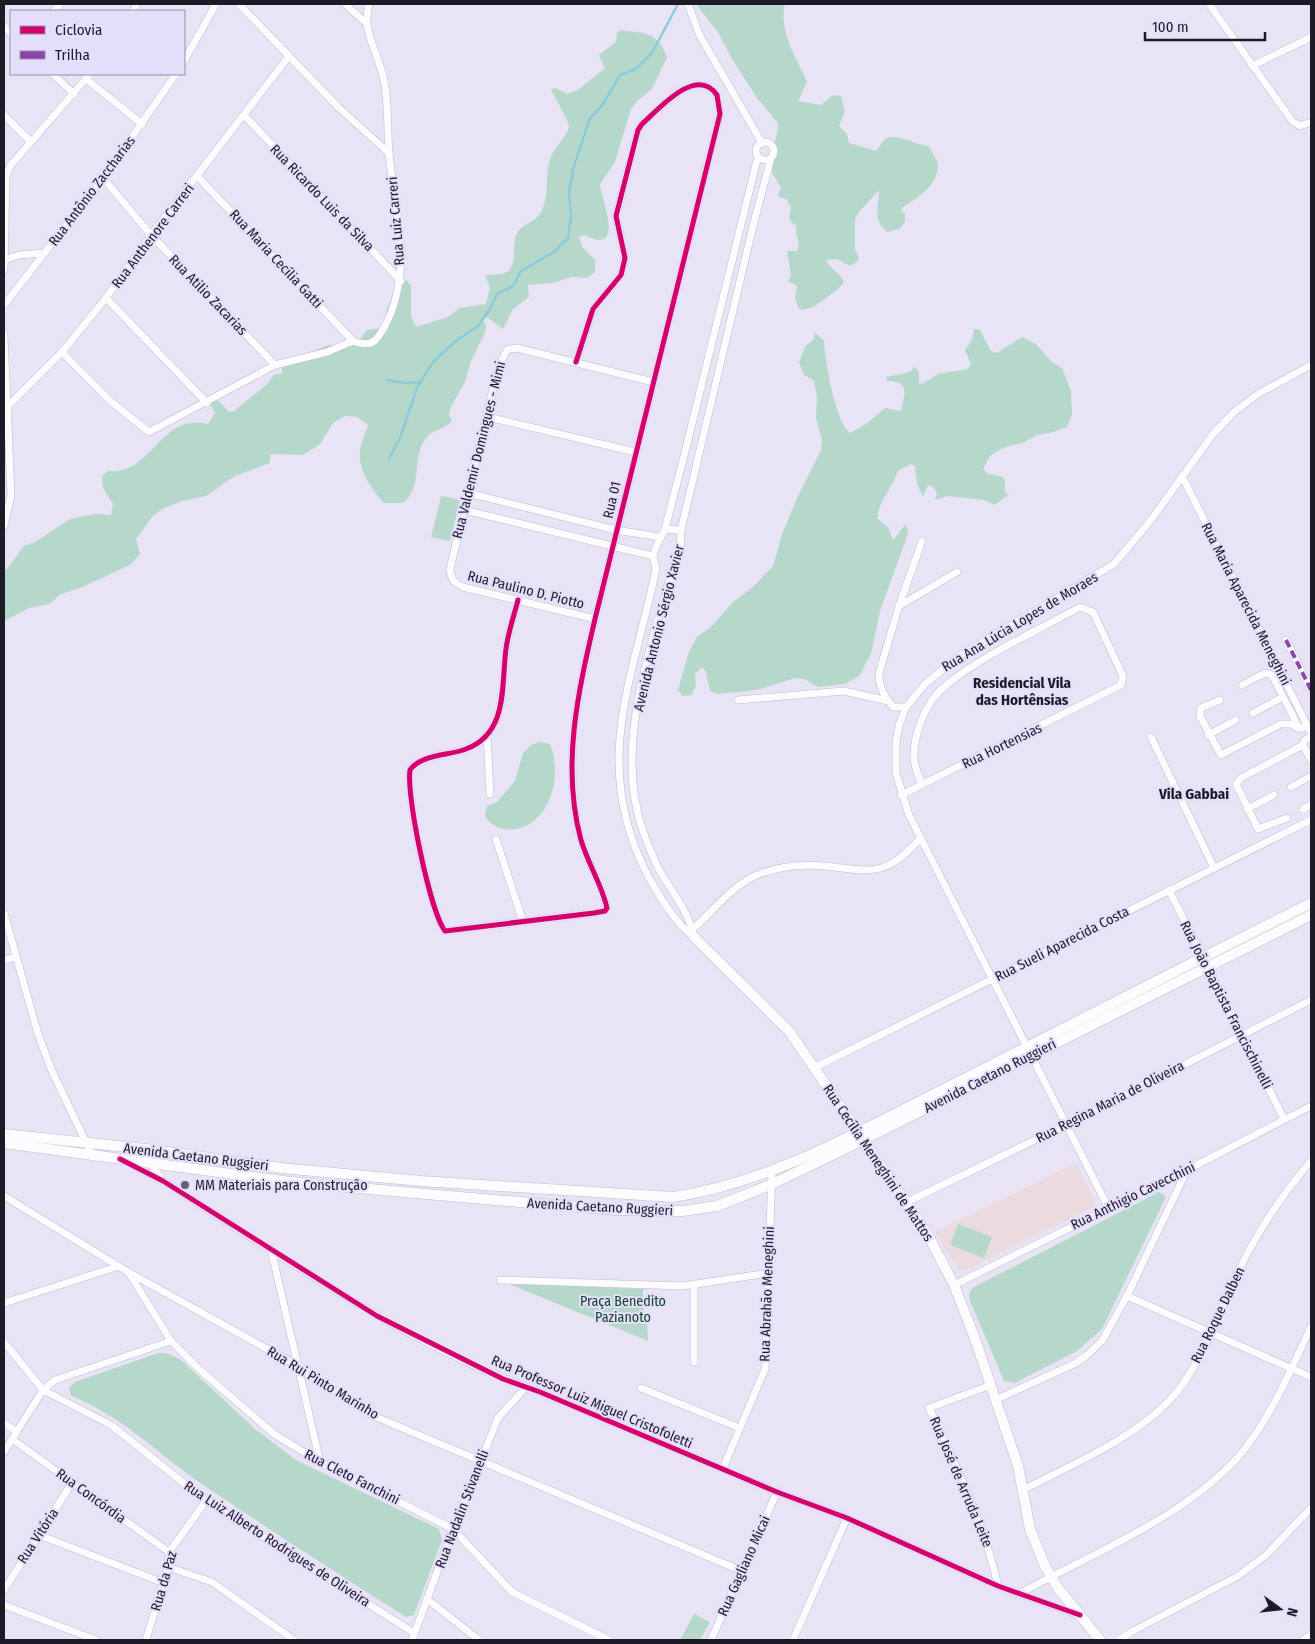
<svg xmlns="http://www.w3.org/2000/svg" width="1315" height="1644" viewBox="0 0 1315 1644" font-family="'Fira Sans Condensed',sans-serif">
	<rect width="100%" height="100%" fill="#e8e4f5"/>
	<path fill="#eadbde" d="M1076 1163 1095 1200 1094 1207 964 1271 957 1269 935 1232Z"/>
	<g fill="#b5d8ca">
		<path d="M696 4H785C778 30 797 59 807 82L798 101 821 105 833 95 841 96 845 111 839 126 847 134 849 143 876 151 885 139C896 133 916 145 928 146L937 160C942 183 919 197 903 207L901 211 905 214V222L899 229 887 232C872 219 879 208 879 190L859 212 855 219V250L859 257 858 261 850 266 837 259 826 260C830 270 841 272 844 283 836 291 810 314 799 309L795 298 797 286 788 281 791 275 787 251H797L799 242 796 234V226L789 219 791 207 786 199 778 196 781 187C758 155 777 154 778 123L757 98 732 59 719 34Z"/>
		<path d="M621 30C645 34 656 30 667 57L652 89 637 101 631 109 615 162 600 184C600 196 628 257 584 235L579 237 582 247 595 260V272L587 278 572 277 552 283 528 285 529 297 513 309 503 329 488 318H482L486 325 485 333 471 361 465 382 450 408 449 414 452 421C443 431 431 429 424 441 411 463 424 484 403 503H384C373 491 358 470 360 453 360 444 365 434 368 425L357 417 345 416 333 423 320 444 303 455 273 454 270 455V463L235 476 206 496 182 501 164 508 153 516 136 539 140 554 130 565 80 588 61 594 49 604 29 608 4 621V568L6 570 24 546 35 542 70 519 95 514 111 515 113 504 103 488 102 476 108 471C152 476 160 412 208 424L215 413 209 402 211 399 219 401 229 412 234 411 266 385 274 375 282 373V362L329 345 350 347 357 345C371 319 369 336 385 325L386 311 400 279H405L411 285V316L416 327 448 317 460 308 486 304 490 288 485 275C493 274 506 276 510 269 517 259 512 245 516 235 521 224 535 223 541 212 550 196 544 177 550 160 553 148 567 138 569 126 569 121 554 97 551 89L556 88 567 94 578 90 605 68 599 55 616 42 617 33Z"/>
		<path d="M974 329 980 330 991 351 997 353 1022 337 1036 344 1052 362 1062 368 1071 391 1072 415 1067 427 1050 433 1037 435 1025 442 1003 448 990 456 983 469 988 474 1003 477 1005 482V493L1009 494 995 505 984 500 948 496 935 500 937 493 933 487 928 485 923 496 917 484 915 466 911 464 898 471C893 486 879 502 877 518L888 527 893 540 906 524 908 534 880 611 871 654 859 676 845 684 818 687 804 679 795 678 757 690 717 694 710 691 706 672 702 667 695 674 696 686 691 695 683 696 678 690 689 652 697 637 711 627 733 602 753 587 773 566 783 532 798 496 821 450 822 440 816 418 817 398 814 381 804 375 799 363 805 347 814 339 815 332 824 341C825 360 835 421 850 433L865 425 885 408 901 411C905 394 910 381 887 381L886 377 910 372 914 367 919 371V383L922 384 938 374 968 369 971 364 965 350 972 340Z"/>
		<path d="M441 496 460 500 450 541 431 537Z"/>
		<path d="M540 742 550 744C559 766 556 799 538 817 523 833 496 835 485 816L487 806 497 802 515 781 523 753 531 745Z"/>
		<path d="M1159 1192 1164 1195 1165 1199 1102 1329 1077 1351 1015 1383 1004 1381 970 1301 969 1294 972 1288Z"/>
		<path d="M958 1224 992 1237 984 1258 950 1245Z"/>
		<path d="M507 1283 643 1289 644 1320 647 1321 648 1341Z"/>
		<path d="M158 1353H166L180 1359 255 1429 296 1460 439 1529 442 1540 414 1615 406 1617C335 1572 265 1527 196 1480 154 1450 120 1415 71 1396L69 1388 75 1382Z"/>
		<path d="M694 1614 710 1622 700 1640H680Z"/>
	</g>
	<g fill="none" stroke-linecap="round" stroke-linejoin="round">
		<g stroke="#8cccda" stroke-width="2.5">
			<path d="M387 380 404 383 421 382"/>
			<path d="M389 459 400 438 417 388 433 362 457 340 477 327 490 309 497 294 513 286 521 271 554 252 568 238 571 216 569 192 574 166 590 118 602 106 620 75 636 69 652 53 678 4"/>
		</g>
		<g stroke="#bebbc9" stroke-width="8">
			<g id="street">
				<path d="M239 4 338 107 389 153"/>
				<path d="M345 4 367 24"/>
				<path d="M688 4 699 34 762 143"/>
				<path d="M1209 4 1293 122 1300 126 1311 122"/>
				<path d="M54 11 60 4"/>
				<path d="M133 11 137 4"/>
				<path d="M4 26 11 34"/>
				<path d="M184 61 216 4"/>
				<path d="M1252 66 1311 37"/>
				<path d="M53 74 74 94"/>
				<path d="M86 79 142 124"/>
				<path d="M4 115 30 141"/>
				<path d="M244 115 401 281"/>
				<circle cx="765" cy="151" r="9"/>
				<path d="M198 177 353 341"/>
				<path d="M103 178 151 235 275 365"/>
				<path d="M4 260 19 255 44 253"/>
				<path d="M4 270 6 176 10 166 90 74"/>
				<path d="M106 298 207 403"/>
				<path d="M4 305 103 178 176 74"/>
				<path d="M4 335 11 495 4 526"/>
				<path d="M62 352 109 400 149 432 275 365 327 352 353 341C372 348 376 342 385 326 414 271 395 211 389 154 387 129 389 105 384 81 381 63 368 39 367 23 366 17 368 10 369 4"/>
				<path d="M6 408 62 352 106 298 151 235 289 56"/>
				<path d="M488 417 635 452"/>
				<path d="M1182 476 1311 733"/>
				<path d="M468 493 616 530 659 537"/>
				<path d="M464 510 653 556"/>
				<path d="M665 529 681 530"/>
				<path d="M518 600C514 616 508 632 506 649 501 684 509 733 466 749 448 756 421 754 410 770 406 795 430 911 445 931L594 913 605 911 607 908C602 885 588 864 581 840 561 766 578 692 595 619L720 114 717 95C696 65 659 109 642 124L638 130 616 216 625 258 621 275 593 309 576 362"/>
				<path d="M899 606 957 572"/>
				<path d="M595 619 463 587C454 583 451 579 450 569L498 368 507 350 517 348 653 382"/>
				<path d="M1286 640 1311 690"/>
				<path d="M1242 685 1265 673 1272 675 1299 728"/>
				<path d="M738 700 844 691 888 701"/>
				<path d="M1220 700 1201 708 1200 716 1221 755 1281 724H1291L1299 729 1308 726"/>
				<path d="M906 707H893C884 695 879 688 879 673L899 606 922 541"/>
				<path d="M1253 713 1283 697"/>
				<path d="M487 735 490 794"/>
				<path d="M1208 735 1236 720"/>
				<path d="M1311 736 1304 741 1303 745 1311 760"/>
				<path d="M1151 737 1214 868"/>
				<path d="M1291 787 1311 776"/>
				<path d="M901 795 1121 685 1123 676 1093 612 1080 607C1037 631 980 656 944 687 925 703 913 735 914 760 915 768 919 777 922 785"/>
				<path d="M1247 809 1274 795"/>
				<path d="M1303 809 1311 805"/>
				<path d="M1287 818 1258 829 1236 784 1241 778 1303 745"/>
				<path d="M496 839 523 922"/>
				<path d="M1169 890 1284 1119"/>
				<path d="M4 913 38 1034 52 1071 93 1157"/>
				<path d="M689 932C712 914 729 887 757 875 777 867 802 864 824 866 843 867 863 873 881 868 898 863 909 850 921 838"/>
				<path d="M694 937C674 922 660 897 648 876 590 764 633 680 656 569L653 556 656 547 665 529 684 456 758 156"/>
				<path d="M694 937C689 913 673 893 661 873 654 861 649 847 644 834 613 750 649 655 671 574L680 555 681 530 753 226 771 158"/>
				<path d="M4 960 16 957"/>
				<path d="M1027 1047 909 815 896 773V743L899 725 906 707 926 683 961 655 1114 564 1151 520 1213 434 1234 412 1258 394 1311 365"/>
				<path d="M1031 1055 1108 1207"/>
				<path d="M814 1068 1311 820"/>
				<path d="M146 1149 150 1163 161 1178"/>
				<path d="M127 1162 163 1181C284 1257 404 1344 540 1392L777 1492 847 1518 998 1586 1079 1615"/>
				<path d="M4 1196 128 1272 298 1366 369 1414 742 1571"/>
				<path d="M907 1202 1066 1125 1311 1000"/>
				<path d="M271 1249 320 1462"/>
				<path d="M129 1273 171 1341 200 1370 274 1434 320 1462 453 1529 512 1592 609 1640"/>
				<path d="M500 1280 683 1286 769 1273"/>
				<path d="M954 1285 1187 1170 1311 1106"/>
				<path d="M1127 1296 1311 1377"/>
				<path d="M4 1303 119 1266"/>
				<path d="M4 1342 43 1390 111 1425 206 1501 414 1633"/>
				<path d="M694 1362V1284"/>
				<path d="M991 1385 929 1408C956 1465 984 1524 998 1586"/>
				<path d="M641 1388 740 1428"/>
				<path d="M997 1399 1074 1364 1086 1356 1102 1341 1127 1296 1187 1170"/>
				<path d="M4 1423 17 1432"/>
				<path d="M12 1439 169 1552"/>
				<path d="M4 1452 43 1390 55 1380 171 1341"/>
				<path d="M723 1468 765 1369 772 1171"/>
				<path d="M1023 1490C1072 1464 1128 1442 1168 1402 1198 1371 1212 1327 1230 1289 1250 1244 1279 1198 1311 1161"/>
				<path d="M39 1535 164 1583"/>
				<path d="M168 1567 212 1582 294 1640"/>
				<path d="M4 1590 72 1483"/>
				<path d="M1019 1594C1092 1553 1190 1516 1244 1450 1273 1413 1291 1369 1311 1327"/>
				<path d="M427 1599 479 1640"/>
				<path d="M4 1605 96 1640"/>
				<path d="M146 1640 168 1567 169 1552 206 1501"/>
				<path d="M412 1640 453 1529 498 1418 526 1387"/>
				<path d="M711 1640 777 1492"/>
				<path d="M793 1640 847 1518"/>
				<path d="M1119 1640 1131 1632 1238 1576 1266 1555 1311 1508"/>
				<path d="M1303 1640 1311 1635"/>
			</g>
		</g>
		<g stroke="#bebbc9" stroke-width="11">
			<g id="secondary">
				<path d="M694 937 789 1031 928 1235 954 1285 974 1336 1018 1466 1030 1529 1045 1566 1058 1588 1100 1640"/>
				<path d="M4 1134 146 1149 281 1168 421 1181 673 1197C774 1182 867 1127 958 1082 1076 1022 1193 962 1311 903"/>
				<path d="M4 1143 291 1182 460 1197 616 1210 682 1211 717 1206 770 1185 863 1140 1311 915"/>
			</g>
		</g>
		<use href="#street" stroke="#fcfbfe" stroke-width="7"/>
		<use href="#secondary" stroke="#fcfbfe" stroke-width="10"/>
		<path stroke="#8e44ad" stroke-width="4" stroke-dasharray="8 4" stroke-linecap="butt" d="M1286 640 1311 690"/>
		<g stroke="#e4defb" stroke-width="8">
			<g id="cycleway">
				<path d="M518 600C514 616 508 632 506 649 501 684 509 733 466 749 448 756 421 754 410 770 406 795 430 911 445 931L594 913 605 911 607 908C602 885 588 864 581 840 561 766 578 692 595 619L720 114 717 95C696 65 659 109 642 124L638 130 616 216 625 258 621 275 593 309 576 362"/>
				<path d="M120 1159 163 1181 377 1316 503 1379 540 1392 777 1492 847 1518 998 1586 1080 1615"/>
			</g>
		</g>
		<use href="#cycleway" stroke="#d6006c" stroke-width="5"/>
	</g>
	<circle fill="#656170" stroke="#e4defb" stroke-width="2" cx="185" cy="1185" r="5"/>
	<g text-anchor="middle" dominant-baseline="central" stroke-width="4" stroke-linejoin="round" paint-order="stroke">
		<g font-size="14" fill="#1e1b28" stroke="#e4defb">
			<text transform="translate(92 191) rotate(-53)">Rua Antônio Zaccharias</text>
			<text transform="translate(322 198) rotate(46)">Rua Ricardo Luis da Silva</text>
			<text transform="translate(396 221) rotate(-95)">Rua Luiz Carreri</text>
			<text transform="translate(153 236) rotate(-53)">Rua Anthenore Carreri</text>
			<text transform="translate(276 259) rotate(47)">Rua Maria Cecília Gatti</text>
			<text transform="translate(208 295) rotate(46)">Rua Atilio Zacarias</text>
			<text transform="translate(479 450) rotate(-76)">Rua Valdemir Domingues - Mimi</text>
			<text transform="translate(612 500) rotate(-77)">Rua 01</text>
			<text transform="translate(526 590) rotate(14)">Rua Paulino D. Piotto</text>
			<text transform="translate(1246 604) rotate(63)">Rua Maria Aparecida Meneghini</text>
			<text transform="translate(1020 622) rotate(-31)">Rua Ana Lúcia Lopes de Moraes</text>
			<text transform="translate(659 628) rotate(-76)">Avenida Antonio Sérgio Xavier</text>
			<text transform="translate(1002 746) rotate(-26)">Rua Hortensias</text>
			<text transform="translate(1062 944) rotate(-27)">Rua Sueli Aparecida Costa</text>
			<text transform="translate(1226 1005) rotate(63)">Rua João Baptista Francischinelli</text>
			<text transform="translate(990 1076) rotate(-27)">Avenida Caetano Ruggieri</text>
			<text transform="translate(1110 1102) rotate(-27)">Rua Regina Maria de Oliveira</text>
			<text transform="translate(196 1157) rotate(7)">Avenida Caetano Ruggieri</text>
			<text transform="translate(878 1163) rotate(56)">Rua Cecília Meneghini de Mattos</text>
			<text transform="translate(1133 1196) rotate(-26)">Rua Anthigio Cavecchini</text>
			<text transform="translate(600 1207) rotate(3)">Avenida Caetano Ruggieri</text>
			<text transform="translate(767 1294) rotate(-88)">Rua Abrahão Meneghini</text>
			<text transform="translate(1218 1315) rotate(-64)">Rua Roque Dalben</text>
			<text transform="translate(323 1383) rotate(31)">Rua Rui Pinto Marinho</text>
			<text transform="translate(592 1402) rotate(23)">Rua Professor Luiz Miguel Cristofoletti</text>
			<text transform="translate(352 1477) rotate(27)">Rua Cleto Fanchini</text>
			<text transform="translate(961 1482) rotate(67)">Rua José de Arruda Leite</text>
			<text transform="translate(91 1496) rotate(36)">Rua Concórdia</text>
			<text transform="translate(462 1509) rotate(-69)">Rua Nadalin Stivanelli</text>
			<text transform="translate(38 1536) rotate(-57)">Rua Vitória</text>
			<text transform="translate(277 1544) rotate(33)">Rua Luiz Alberto Rodrigues de Oliveira</text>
			<text transform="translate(744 1566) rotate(-66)">Rua Gagliano Micai</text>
			<text transform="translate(164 1581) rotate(-74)">Rua da Paz</text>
		</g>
		<g font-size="14" fill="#1e1b28" stroke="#e4defb" text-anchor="start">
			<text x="195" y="1185">MM Materiais para Construção</text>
		</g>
		<g font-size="14" fill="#10452b" stroke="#e4defb">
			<text x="623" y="1301">Praça Benedito<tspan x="623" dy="16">Pazianoto</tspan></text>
		</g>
		<g font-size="15" font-weight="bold" fill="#1e1b28" stroke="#e4defb">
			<text x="1022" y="683">Residencial Vila<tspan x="1022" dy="17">das Hortênsias</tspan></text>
			<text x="1194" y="794">Vila Gabbai</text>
		</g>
	</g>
	<rect width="1315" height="1644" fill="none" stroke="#1e1b28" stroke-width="10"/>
	<rect x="10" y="10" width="175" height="65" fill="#e4defb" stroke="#9590a7"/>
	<rect x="20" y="26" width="25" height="8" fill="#d6006c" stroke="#9590a7"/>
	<text x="55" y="35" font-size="15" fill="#1e1b28">Ciclovia</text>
	<rect x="20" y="51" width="25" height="8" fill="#8e44ad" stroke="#9590a7"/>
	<text x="55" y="60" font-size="15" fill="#1e1b28">Trilha</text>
	<g transform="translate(1280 1609) rotate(105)" stroke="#e4defb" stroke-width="4" paint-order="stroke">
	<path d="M0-4L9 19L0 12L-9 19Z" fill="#1e1b28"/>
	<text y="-8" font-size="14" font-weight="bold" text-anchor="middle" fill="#1e1b28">N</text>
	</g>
	<path d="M1145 32v8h120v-8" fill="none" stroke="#1e1b28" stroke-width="2.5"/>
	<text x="1152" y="32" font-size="15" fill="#1e1b28" stroke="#e4defb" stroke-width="4" paint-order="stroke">100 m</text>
</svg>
